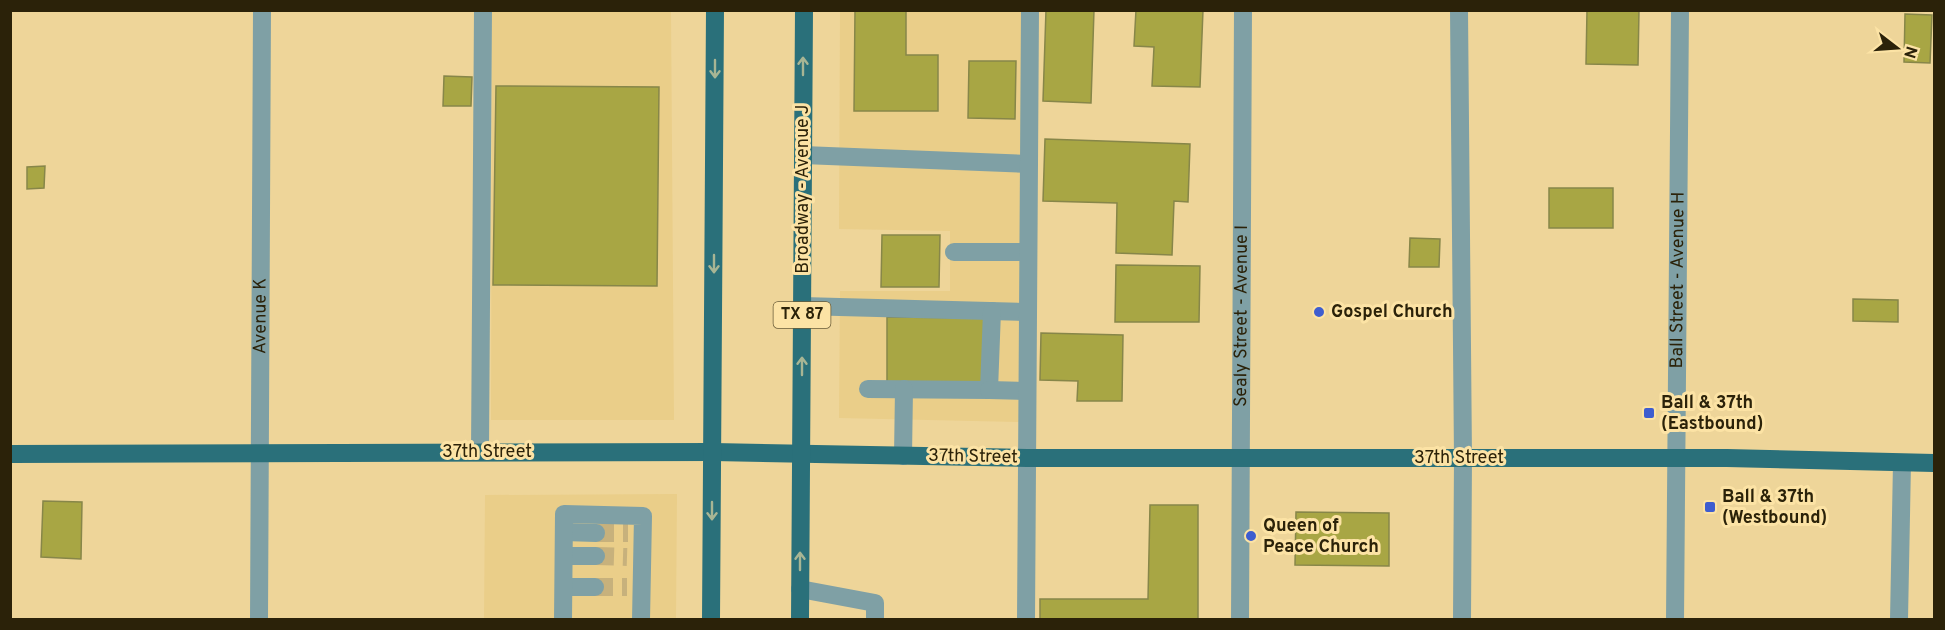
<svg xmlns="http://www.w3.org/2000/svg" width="1945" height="630" viewBox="0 0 1945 630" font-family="Overpass,sans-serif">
	<rect width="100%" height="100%" fill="#eed599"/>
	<g fill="#eace89">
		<path d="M492 11H671L674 420H491Z"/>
		<path d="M840 11H1023L1019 422 839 418 840 291H950V231L839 229Z"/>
		<path d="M677 494 676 619 484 620 485 495Z"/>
	</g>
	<g fill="#a8a644" stroke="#878649" stroke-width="1.5">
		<path d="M855 10H906V55H938V111H854Z"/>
		<path d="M1046 10H1094L1091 103 1043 101Z"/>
		<path d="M1136 10H1203L1200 87 1152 86 1154 47 1134 46Z"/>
		<path d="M1587 10H1639L1638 65 1586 64Z"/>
		<path d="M1905 14 1932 15 1930 63 1904 62Z"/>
		<path d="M969 61H1016L1015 119 968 118Z"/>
		<path d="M444 76 472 77 471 106H443Z"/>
		<path d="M496 86 659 87 657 286 493 285Z"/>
		<path d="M1045 139 1190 144 1188 202 1174 201 1172 255 1116 253 1117 203 1043 201Z"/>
		<path d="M45 166 44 188 27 189V167Z"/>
		<rect x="1549" y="188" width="64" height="40"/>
		<path d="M882 235H940L939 287H881Z"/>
		<path d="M1410 238 1440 239 1439 267H1409Z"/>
		<path d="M1116 265 1200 266 1199 322H1115Z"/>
		<path d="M1853 299 1898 300V322L1853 321Z"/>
		<path d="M887 317 985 318V385L887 384Z"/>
		<path d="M1041 333 1123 335 1122 401H1077L1078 381 1040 380Z"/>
		<path d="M43 501 82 502 81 559 41 557Z"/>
		<path d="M1150 505H1198V620H1040V599H1148Z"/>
		<path d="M1296 512 1389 513V566L1295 565Z"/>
	</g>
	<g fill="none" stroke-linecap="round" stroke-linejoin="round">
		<g stroke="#c7b17c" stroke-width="18" stroke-dasharray="18 9" stroke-linecap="butt">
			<path d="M596 533H628"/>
			<path d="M596 556 627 557"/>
			<path d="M595 587H627"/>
		</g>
		<g stroke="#7fa0a5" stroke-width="18">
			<path d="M1459 10 1463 458 1462 620"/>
			<path d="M803 155 1029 164"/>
			<path d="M954 252H1028"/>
			<path d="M802 306 1027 312"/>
			<path d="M868 389 989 390 992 311"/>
			<path d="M989 390 1027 391"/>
			<path d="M480 452 483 10"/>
			<path d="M903 456 904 389"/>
			<path d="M564 532 596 533"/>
			<path d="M564 556H596"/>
			<path d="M564 587H595"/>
			<path d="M800 589 875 603V620"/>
			<path id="s1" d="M259 620 262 10"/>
			<path d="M563 620 564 514 643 516 641 620"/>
			<path d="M1026 620 1030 10"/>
			<path id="s2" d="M1240 620 1243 10"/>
			<path id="s3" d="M1675 620 1680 10"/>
			<path d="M1899 620 1902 463"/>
		</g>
		<g stroke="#2a707a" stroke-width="18">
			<path d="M10 454 713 452 1027 458H1727L1934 463"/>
			<path d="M711 620 715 10"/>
			<path d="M800 620 804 10"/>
		</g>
	</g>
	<defs><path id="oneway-shaft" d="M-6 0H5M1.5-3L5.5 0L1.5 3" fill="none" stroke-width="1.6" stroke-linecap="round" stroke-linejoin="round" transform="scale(1.5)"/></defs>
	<g stroke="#a8b594">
		<use href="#oneway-shaft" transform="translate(803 66) rotate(-90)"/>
		<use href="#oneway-shaft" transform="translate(715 69) rotate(90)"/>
		<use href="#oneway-shaft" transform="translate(714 264) rotate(90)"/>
		<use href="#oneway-shaft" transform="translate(802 366) rotate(-90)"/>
		<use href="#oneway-shaft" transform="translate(712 511) rotate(90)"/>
		<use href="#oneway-shaft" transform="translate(800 561) rotate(-90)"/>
	</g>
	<g fill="#3e5dcf" stroke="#fce3a5" stroke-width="2">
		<circle cx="1319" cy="312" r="6"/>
		<rect x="1643" y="407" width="12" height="12" rx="3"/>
		<rect x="1704" y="501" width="12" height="12" rx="3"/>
		<circle cx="1251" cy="536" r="6"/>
	</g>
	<g text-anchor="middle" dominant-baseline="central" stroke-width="6" stroke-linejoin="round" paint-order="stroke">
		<rect fill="#fce3a5" stroke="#6a5c38" stroke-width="1.5" x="773.5" y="302" width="57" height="26" rx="4.5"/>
		<g font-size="16" font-weight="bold" fill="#2b2209">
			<text x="802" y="315">TX 87</text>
		</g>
		<g font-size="18" fill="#2b2209" stroke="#fce3a5">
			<text transform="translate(803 189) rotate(-90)">Broadway - Avenue J</text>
			<text stroke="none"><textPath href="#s3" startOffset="340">Ball Street - Avenue H</textPath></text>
			<text stroke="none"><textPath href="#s1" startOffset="304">Avenue K</textPath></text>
			<text stroke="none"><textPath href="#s2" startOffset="304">Sealy Street - Avenue I</textPath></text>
			<text x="487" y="452">37th Street</text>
			<text transform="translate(973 457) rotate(1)">37th Street</text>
			<text x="1459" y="458">37th Street</text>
		</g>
		<g font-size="18" font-weight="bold" fill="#2b2209" stroke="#fce3a5" text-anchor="start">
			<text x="1331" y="312">Gospel Church</text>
			<text x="1661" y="403">Ball &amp; 37th<tspan x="1661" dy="21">(Eastbound)</tspan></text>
			<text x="1722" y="497">Ball &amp; 37th<tspan x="1722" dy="21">(Westbound)</tspan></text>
			<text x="1263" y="526">Queen of<tspan x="1263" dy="21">Peace Church</tspan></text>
		</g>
	</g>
	<rect width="1945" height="630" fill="none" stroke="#2b2209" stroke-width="24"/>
	<g transform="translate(1897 48) rotate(107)" stroke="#fce3a5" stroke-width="4.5" paint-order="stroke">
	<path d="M0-4.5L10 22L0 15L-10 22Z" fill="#2b2209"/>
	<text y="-9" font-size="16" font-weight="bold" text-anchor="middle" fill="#2b2209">N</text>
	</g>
</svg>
